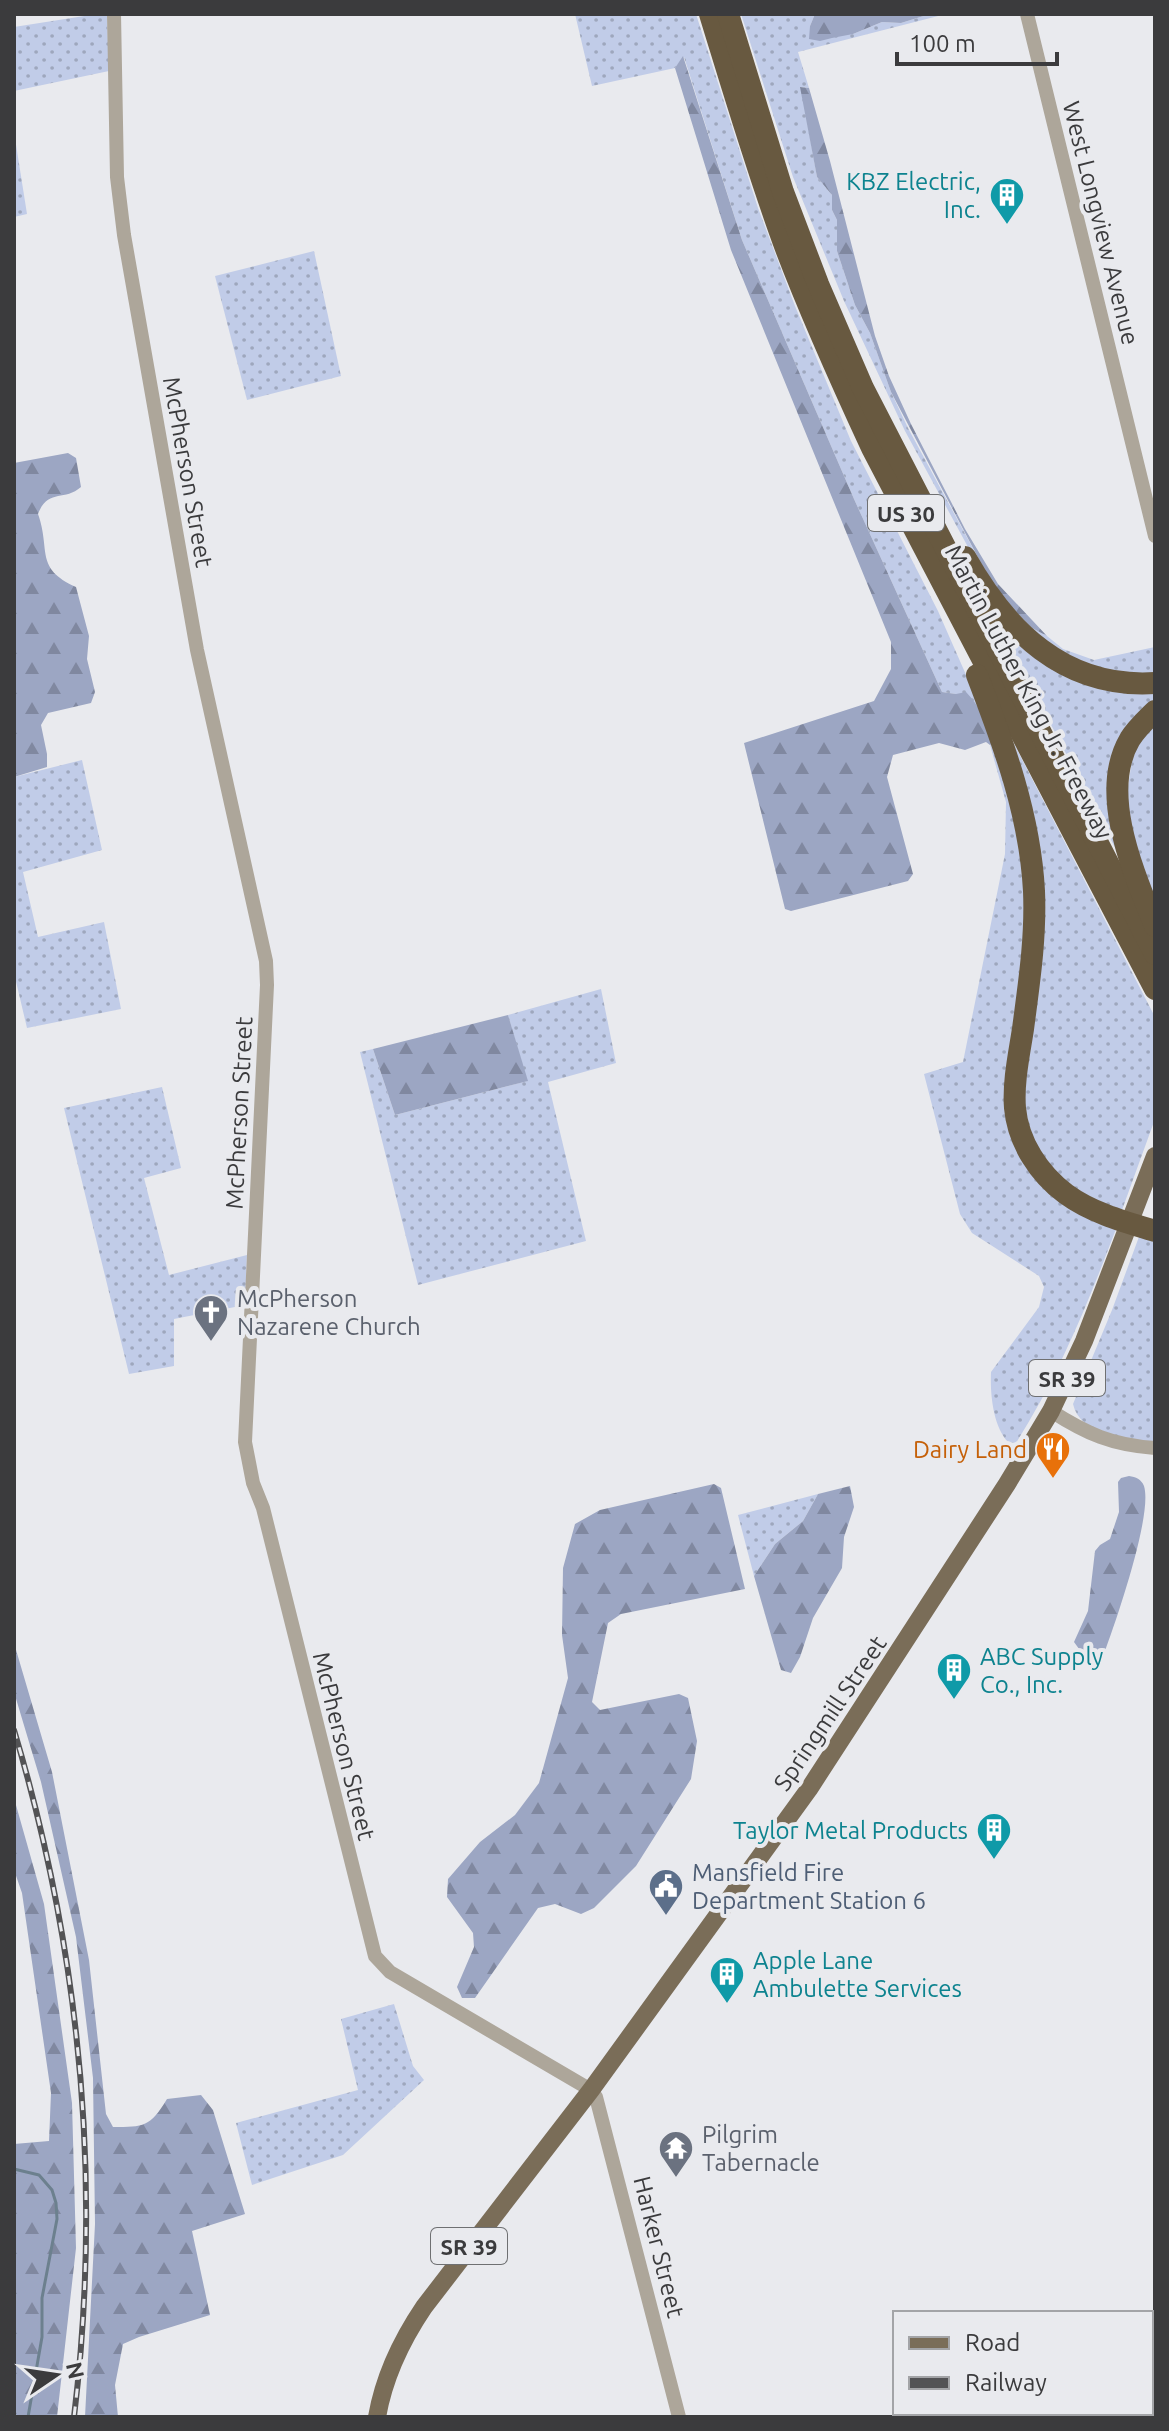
<svg xmlns="http://www.w3.org/2000/svg" width="1169" height="2431" viewBox="0 0 1169 2431" font-family="Ubuntu,sans-serif">
	<defs>
		<pattern id="grass-dots" width="8" height="8" patternUnits="userSpaceOnUse" patternTransform="scale(2)"><rect width="8" height="8" fill="#c1cce8"/><path d="M2 2h.1M6 6h.1" fill="none" stroke="#9ea7bd" stroke-width="1.8" stroke-linecap="round"/></pattern>
		<pattern id="forest-firs" width="22" height="20" patternUnits="userSpaceOnUse" patternTransform="scale(2)"><rect width="22" height="20" fill="#9ca6c3"/><path d="M5 1l3.5 6h-7zM16 11l3.5 6h-7z" fill="#8088a0"/></pattern>
	</defs>
	<rect width="100%" height="100%" fill="#e9eaee"/>
	<g fill="url(#grass-dots)">
		<path d="M97 14H107L109 71 14 91V27Z"/>
		<path d="M575 14H696L758 208 795 306 851 441 938 611 985 718 956 694 942 692 854 499 742 240 684 57 675 68 592 86Z"/>
		<path d="M741 14H815L810 26 853 34 882 22 901 23 930 14H946L798 52 809 88 801 87 817 177 832 195V210L837 220V251L855 305 870 333 891 392 908 428 983 567 1032 628 1047 636 1063 649 1094 660 1155 647V677L1108 674 1048 648 981 571 905 431 844 301 793 177Z"/>
		<path d="M14 132 27 214 14 217Z"/>
		<path d="M314 251 341 376 247 400 215 276Z"/>
		<path d="M998 623 1010 633 1155 689V702L1131 726 1123 863Z"/>
		<path d="M1155 719V901L1135 848 1125 806 1134 747Z"/>
		<path d="M1011 738 1155 1017V1119L1122 1210 1079 1194 1036 1151 1021 1096 1039 955Z"/>
		<path d="M995 743 1026 864 1015 1141 1116 1229C1088 1303 1059 1375 1016 1443L1008 1442C993 1426 990 1394 991 1372L1039 1307 1044 1287 1039 1276 972 1233 960 1214 924 1074 963 1062 1005 854 1006 802 990 745Z"/>
		<path d="M82 760 102 850 23 872 38 937 104 922 121 1009 27 1028 14 973V777Z"/>
		<path d="M601 989 616 1063 548 1082 586 1241 418 1285 360 1052 373 1049 395 1115 527 1081 508 1015Z"/>
		<path d="M162 1087 181 1168 144 1178 169 1275 247 1255 245 1305 174 1319V1366L129 1374 64 1108Z"/>
		<path d="M1140 1234 1155 1239V1442C1129 1439 1080 1436 1073 1404L1112 1310Z"/>
		<path d="M818 1494 803 1521 775 1544 754 1576 738 1515Z"/>
		<path d="M394 2004 413 2066 424 2080 343 2155 252 2185 236 2123 358 2090 341 2019Z"/>
	</g>
	<g fill="url(#forest-firs)">
		<path d="M815 14H930L901 23 882 22 853 34 832 38 820 41 809 39 810 26Z"/>
		<path d="M683 56 742 240 854 499 942 692 956 694 966 692C980 706 987 725 994 743L990 745 986 742 965 750 939 743 893 755 887 777 913 874 908 881 791 911 785 909 744 743 874 701 891 669V642L731 250 675 68Z"/>
		<path d="M800 87 809 88 830 161 875 336 889 376 911 424 965 529 998 584 1047 636 1032 628 1005 601 983 567 891 392 870 333 855 305 837 251V220L832 210V195L817 177Z"/>
		<path d="M68 453 76 458 81 487C64 502 48 488 38 514 51 550 34 568 76 587L89 636 87 659 95 692 91 703 48 713 41 725 47 754V767L14 777V463Z"/>
		<path d="M508 1015 528 1081 395 1115 373 1049Z"/>
		<path d="M1129 1476C1136 1477 1141 1479 1144 1486 1153 1514 1116 1621 1105 1651L1097 1658 1082 1653 1074 1642 1088 1611 1095 1551 1100 1545 1110 1539 1119 1512 1118 1482 1121 1478Z"/>
		<path d="M714 1484 721 1488 745 1589 621 1614 608 1623 592 1702 600 1710 679 1694 688 1698 697 1741 691 1779 636 1866 594 1908 581 1914 555 1904 538 1908 475 1998H462L457 1987 474 1947 473 1933 447 1897 448 1879 480 1842 515 1815 539 1783 568 1678 562 1635 563 1568 575 1524 600 1510Z"/>
		<path d="M850 1486 854 1507 844 1537 842 1568 813 1618 800 1657 791 1673 781 1670 754 1576 775 1544 803 1521 818 1494Z"/>
		<path d="M14 1643 52 1772 89 1960 106 2114 113 2127C144 2127 150 2127 167 2099L201 2095 213 2110 245 2214 192 2231 210 2315 139 2337 123 2344 115 2385 118 2417H85L95 2224 93 2078 76 1937 41 1782 14 1692Z"/>
		<path d="M14 1798 44 1904 72 2103 76 2248 57 2417H14V2144L49 2141 51 2093 22 1893 14 1870Z"/>
	</g>
	<g fill="none" stroke-linecap="round" stroke-linejoin="round">
		<path stroke="#6c808e" stroke-width="3" d="M14 2169 39 2175 52 2190 56 2203 57 2219 42 2298V2337L28 2417"/>
		<g stroke="#ada69a" stroke-width="14">
			<path d="M114 14 117 177 124 235 197 650 266 961 267 985 245 1442 253 1483 263 1508 375 1956 390 1972 591 2090 596 2097 679 2417"/>
			<path d="M1027 14 1155 536"/>
			<path d="M1051 1411C1087 1434 1112 1445 1155 1448"/>
		</g>
		<path stroke="#7a6d58" stroke-width="18" d="M377 2417C384 2377 401 2341 424 2307L591 2090 809 1789 1007 1484 1051 1411 1084 1341 1155 1156"/>
		<g stroke="#685940" stroke-width="22">
			<path d="M710 14C734 92 757 170 785 246 811 315 841 381 872 448L1155 989"/>
			<path d="M728 14 783 192 818 284 863 388 1155 954"/>
			<path d="M965 557C1006 630 1064 689 1155 683"/>
			<path d="M977 675C1004 745 1030 815 1034 891 1036 938 1029 983 1023 1029 1019 1055 1013 1082 1015 1108 1018 1142 1039 1174 1066 1194 1092 1213 1125 1222 1155 1231"/>
			<path d="M1155 711C1146 720 1137 728 1130 739 1098 793 1134 873 1155 926"/>
		</g>
		<g stroke="#535355" stroke-width="6">
			<path id="rail" d="M14 1730C81 1954 102 2185 74 2417"/>
		</g>
		<use href="#rail" stroke="#e9eaee" stroke-width="3" stroke-dasharray="9" stroke-linecap="butt"/>
	</g>
	<defs>
		<g id="building-pin" transform="scale(1.8)"><path d="M0 17L-7.5 6A9.5 9.5 0 1 1 7.5 6Z" fill="#0f9aa8" stroke="#e9eaee"/><path d="M-4-6H4V6H1V3H-1V6H-4ZM-2.5-4.3h1.7v1.8h-1.7ZM.8-4.3h1.7v1.8H.8ZM-2.5-1h1.7V.8h-1.7ZM.8-1h1.7V.8H.8Z" fill="#fff"/></g>
		<g id="church-pin" transform="scale(1.8)"><path d="M0 17L-7.5 6A9.5 9.5 0 1 1 7.5 6Z" fill="#6b7280" stroke="#e9eaee"/><path d="M-1.2-6h2.4v3.5h3.3v2.4h-3.3V6h-2.4V-.1h-3.3v-2.4h3.3Z" fill="#fff"/></g>
		<g id="restaurant-pin" transform="scale(1.8)"><path d="M0 17L-7.5 6A9.5 9.5 0 1 1 7.5 6Z" fill="#e8710a" stroke="#e9eaee"/><path d="M-5-6h1v4h1v-4h1v4h1v-4h1v5L-1.5 .5V6h-2V.5L-5-1ZM5-6V6H3V1.5H1.5Q1.5-4 5-6Z" fill="#fff"/></g>
		<g id="civic-pin" transform="scale(1.8)"><path d="M0 17L-7.5 6A9.5 9.5 0 1 1 7.5 6Z" fill="#5c6f8a" stroke="#e9eaee"/><path d="M-.6-6.5H3V-4.5H.6V-3L4-1V1h2V6H-6V1h2V-1L-.6-3ZM-1.2 2.5V6h2.4V2.5Z" fill="#fff"/></g>
		<g id="temple-pin" transform="scale(1.8)"><path d="M0 17L-7.5 6A9.5 9.5 0 1 1 7.5 6Z" fill="#6b7280" stroke="#e9eaee"/><path d="M0-6L5-2H3V0L6.5 2.5H4V6H1.5V3h-3V6H-4V2.5H-6.5L-3 0V-2H-5Z" fill="#fff"/></g>
	</defs>
	<g fill-rule="evenodd">
		<use href="#building-pin" x="1007" y="195"/>
		<use href="#church-pin" x="211" y="1312"/>
		<use href="#restaurant-pin" x="1053" y="1449"/>
		<use href="#building-pin" x="954" y="1670"/>
		<use href="#building-pin" x="994" y="1830"/>
		<use href="#civic-pin" x="666" y="1886"/>
		<use href="#building-pin" x="727" y="1974"/>
		<use href="#temple-pin" x="676" y="2148"/>
	</g>
	<g text-anchor="middle" dominant-baseline="central" stroke-width="8" stroke-linejoin="round" paint-order="stroke">
		<g fill="#e9eaee" stroke="#6f7072" stroke-width="2">
			<rect x="868" y="495" width="76" height="36" rx="6"/>
			<rect x="1029" y="1360" width="76" height="36" rx="6"/>
			<rect x="431" y="2228" width="76" height="36" rx="6"/>
		</g>
		<g font-size="22" font-weight="bold" fill="#3b3b3d">
			<text x="906" y="513">US 30</text>
			<text x="1067" y="1378">SR 39</text>
			<text x="469" y="2246">SR 39</text>
		</g>
		<g font-size="24" fill="#0d838f" stroke="#e9eaee" text-anchor="end">
			<text x="981" y="181">KBZ Electric,<tspan x="981" dy="28">Inc.</tspan></text>
			<text x="980" y="1656" text-anchor="start">ABC Supply<tspan x="980" dy="28">Co., Inc.</tspan></text>
			<text x="968" y="1830">Taylor Metal Products</text>
			<text x="753" y="1960" text-anchor="start">Apple Lane<tspan x="753" dy="28">Ambulette Services</tspan></text>
		</g>
		<g font-size="24" fill="#3b3b3d" stroke="#e9eaee">
			<text transform="translate(1101 223) rotate(76)">West Longview Avenue</text>
			<text transform="translate(188 472) rotate(80)">McPherson Street</text>
			<text transform="translate(1029 692) rotate(62)">Martin Luther King Jr. Freeway</text>
			<text transform="translate(239 1113) rotate(-87)">McPherson Street</text>
			<text transform="translate(830 1713) rotate(-56)">Springmill Street</text>
			<text transform="translate(344 1746) rotate(76)">McPherson Street</text>
			<text transform="translate(659 2247) rotate(76)">Harker Street</text>
		</g>
		<g font-size="24" fill="#5b616d" stroke="#e9eaee" text-anchor="start">
			<text x="237" y="1298">McPherson<tspan x="237" dy="28">Nazarene Church</tspan></text>
			<text x="702" y="2134">Pilgrim<tspan x="702" dy="28">Tabernacle</tspan></text>
		</g>
		<g font-size="24" fill="#c56008" stroke="#e9eaee" text-anchor="end">
			<text x="1027" y="1449">Dairy Land</text>
		</g>
		<g font-size="24" fill="#4e5e75" stroke="#e9eaee" text-anchor="start">
			<text x="692" y="1872">Mansfield Fire<tspan x="692" dy="28">Department Station 6</tspan></text>
		</g>
	</g>
	<rect width="1169" height="2431" fill="none" stroke="#3b3b3d" stroke-width="32"/>
	<rect x="893" y="2311" width="260" height="104" fill="#e9eaee" stroke="#a3a4a7" stroke-width="2"/>
	<rect x="909" y="2337" width="40" height="12" fill="#7a6d58" stroke="#a3a4a7" stroke-width="2"/>
	<text x="965" y="2351" font-size="24" fill="#3b3b3d">Road</text>
	<rect x="909" y="2377" width="40" height="12" fill="#535355" stroke="#a3a4a7" stroke-width="2"/>
	<text x="965" y="2391" font-size="24" fill="#3b3b3d">Railway</text>
	<g transform="translate(56 2375) rotate(77)" stroke="#e9eaee" stroke-width="6" paint-order="stroke">
	<path d="M0-6L14 30L0 20L-14 30Z" fill="#3b3b3d"/>
	<text y="-12" font-size="22" font-weight="bold" text-anchor="middle" fill="#3b3b3d">N</text>
	</g>
	<path d="M897 52v12h160v-12" fill="none" stroke="#3b3b3d" stroke-width="4"/>
	<text x="909" y="52" font-size="24" fill="#3b3b3d" stroke="#e9eaee" stroke-width="6" paint-order="stroke">100 m</text>
</svg>
